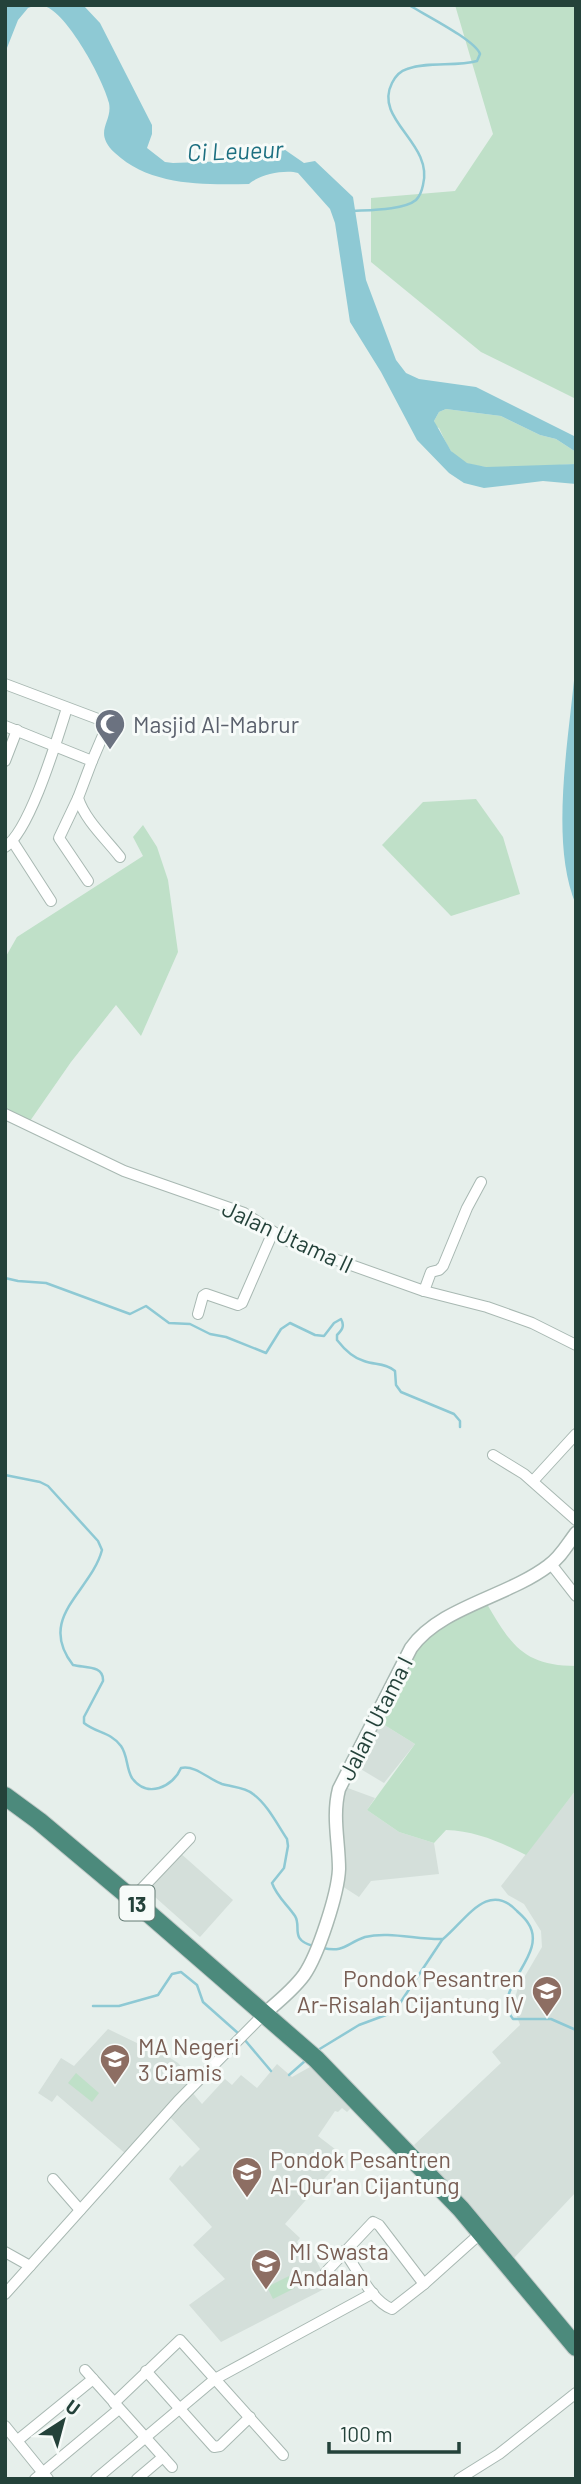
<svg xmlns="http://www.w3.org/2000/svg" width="581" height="2484" viewBox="0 0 581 2484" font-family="Barlow,sans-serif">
	<rect width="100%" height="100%" fill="#e6efeb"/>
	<g fill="#d4dfda">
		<path d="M378 1721 415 1744 384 1783 354 1765Z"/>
		<path d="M345 1787 375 1798 367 1810 399 1832 434 1843 439 1874 371 1881 359 1897 342 1886 341 1810Z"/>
		<path d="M576 1790V2192L514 2258 414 2145 501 2063 492 2052 520 2025 515 2011 514 2001 518 1988 542 1947 541 1931 524 1904 508 1895 501 1886Z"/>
		<path d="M179 1852 233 1900 200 1937 146 1889Z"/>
		<path d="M108 2029 141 2045 149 2044 178 2063 193 2080 126 2154 57 2095 52 2102 38 2093 61 2058 74 2066Z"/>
		<path d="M277 2064 292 2077 310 2067 352 2107 347 2112 342 2108 338 2112 335 2111 318 2136 344 2156 285 2224 300 2238 297 2242 309 2254 312 2253 330 2286 221 2342 189 2305 225 2279 193 2245 212 2227 169 2179 180 2165 182 2167 200 2149 168 2115 191 2091 202 2104 225 2079 232 2085 241 2075 257 2088Z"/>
	</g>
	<g fill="#bfe0c8">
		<path d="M455 5H576V399L481 352 371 262V198L455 191 493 134Z"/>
		<path d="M446 409 501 416 540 435 556 439 576 452V464C547 465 477 476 456 457 448 449 444 438 439 428L436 427 434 421 439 412Z"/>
		<path d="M476 799 503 837 520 894 451 916 382 845 423 802Z"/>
		<path d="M143 825 157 847 168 880 178 952 141 1036 116 1005 71 1062 30 1121 5 1110V958L17 937 143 856 133 837Z"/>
		<path d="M487 1604C511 1645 524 1666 576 1666V1790L526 1855C500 1842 476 1831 446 1830L434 1843 399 1832 367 1810 415 1744 378 1721 415 1650 434 1629Z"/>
		<path d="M76 2073 99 2093 92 2102 68 2083Z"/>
		<path d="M289 2276 295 2288 273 2299 267 2287Z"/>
	</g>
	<g fill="#8ec9d4">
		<path d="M5 5 84 6 100 23 152 125V134L147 148 165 162 173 163 229 161 278 145 304 163 315 161 353 197 366 280 396 360 406 373 419 379 476 387 576 437V452L556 439 540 435 501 416 446 409 439 412 434 421 451 451 467 463 486 467 576 464V484L543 481 484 488 464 483 449 473 417 440 381 372 350 322 335 223 330 209 298 173C285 169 258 175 249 184 204 185 150 186 115 153 92 131 113 123 109 103 104 81 67 12 44 6 38 5 33 6 28 8L18 20 5 53Z"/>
		<path d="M576 658V905C548 839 571 729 576 658Z"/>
	</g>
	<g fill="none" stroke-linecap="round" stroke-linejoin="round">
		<g stroke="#8ec9d4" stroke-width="2.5">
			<path d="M353 211C369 210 404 210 416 200 420 196 422 190 423 185 434 143 373 120 392 83 395 77 400 71 407 69 429 61 455 67 477 61L480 54C475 40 425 15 409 5"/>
			<path d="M5 1278 18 1281 46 1283 130 1314 146 1306 169 1323 190 1324 210 1334 226 1337 266 1353 281 1329 290 1323 315 1335 324 1336 334 1323 341 1319C345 1326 342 1330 337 1335V1340C344 1349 353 1358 364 1361 375 1365 386 1363 395 1371L396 1385 401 1392 454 1414 460 1421V1427"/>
			<path d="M5 1475 40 1482 48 1486 98 1541 102 1550C91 1592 36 1617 73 1665 85 1668 104 1665 103 1681L84 1717V1723C96 1733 111 1732 121 1746 128 1756 126 1768 132 1778 147 1799 173 1787 181 1768 196 1765 208 1779 222 1784 232 1787 245 1787 253 1794 267 1804 277 1824 287 1839L288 1846 284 1868 272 1883C277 1897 287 1904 295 1916 302 1927 289 1939 313 1946"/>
			<path d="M323 1948C344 1953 347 1943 365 1937 389 1931 418 1940 443 1939 466 1920 488 1880 517 1911 520 1914 525 1918 528 1923 550 1955 489 1989 513 2019H551L576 2030"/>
			<path d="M93 2006H119L158 1995 172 1974 181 1972 197 1985 203 2002 239 2034"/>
			<path d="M244 2039 271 2071"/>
			<path d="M318 2050 359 2025 394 2012 442 1940"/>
			<path d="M289 2075 305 2061"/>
		</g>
		<g stroke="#a8b8b2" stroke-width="12">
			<g id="minor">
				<path d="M5 684 106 722 107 726 92 761"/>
				<path d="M5 726 92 761 78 798C85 820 106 839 120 857"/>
				<path d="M5 761 17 730"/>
				<path d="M78 798 59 838 88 881"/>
				<path d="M13 842 51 901"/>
				<path d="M5 847C30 831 57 739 67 708"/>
				<path d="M5 1114 124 1171 244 1213 288 1241 306 1249 424 1291 487 1307 532 1323 576 1345"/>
				<path d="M424 1291 431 1272 439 1270 443 1266 467 1208 481 1182"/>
				<path d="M198 1314 203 1296 206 1294 238 1305 242 1303 273 1232"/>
				<path d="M493 1455 524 1474 576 1520"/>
				<path d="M533 1481 576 1434"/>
				<path d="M551 1564 576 1596"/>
				<path d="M132 1899 190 1838"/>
				<path d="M53 2179 80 2210"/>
				<path d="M344 2251C357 2268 371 2301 392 2309L424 2284 482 2232"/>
				<path d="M5 2252 30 2266"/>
				<path d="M326 2272 373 2222 379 2225 424 2284"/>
				<path d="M5 2294 178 2101 265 2013"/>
				<path d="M85 2370 172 2467"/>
				<path d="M146 2371 214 2447 220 2446 250 2417"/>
				<path d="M114 2403 180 2340 283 2455"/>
				<path d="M5 2426 48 2479"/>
				<path d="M18 2440 93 2379"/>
				<path d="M35 2479 119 2409"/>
				<path d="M96 2479 215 2379 373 2293"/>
				<path d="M137 2479 163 2457"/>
				<path d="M459 2479 499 2454 576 2393"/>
			</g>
		</g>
		<g stroke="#a8b8b2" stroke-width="15">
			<path id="tertiary" d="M265 2013C279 2001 293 1990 304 1975 318 1955 338 1894 339 1869 339 1842 332 1816 339 1789L411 1648C440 1607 507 1597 548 1566 560 1558 567 1545 576 1533"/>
		</g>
		<g stroke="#c2cac8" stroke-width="20">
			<path id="trunk" d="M5 1796 39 1821 132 1899 316 2059 461 2209 576 2347"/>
		</g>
		<use href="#minor" stroke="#fff" stroke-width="10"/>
		<use href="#tertiary" stroke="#fff" stroke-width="12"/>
		<use href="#trunk" stroke="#4c8a7c" stroke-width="18"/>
	</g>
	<defs>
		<g id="mosque-pin" transform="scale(1.575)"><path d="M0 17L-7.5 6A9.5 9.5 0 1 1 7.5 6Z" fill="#6b7280" stroke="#f7fbf9"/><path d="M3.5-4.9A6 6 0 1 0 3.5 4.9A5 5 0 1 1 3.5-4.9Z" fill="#fff"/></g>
		<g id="school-pin" transform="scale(1.575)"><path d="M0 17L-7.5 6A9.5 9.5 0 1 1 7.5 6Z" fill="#8d6e63" stroke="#f7fbf9"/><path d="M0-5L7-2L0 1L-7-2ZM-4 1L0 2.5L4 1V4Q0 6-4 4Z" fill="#fff"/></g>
	</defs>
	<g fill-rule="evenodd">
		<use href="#mosque-pin" x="110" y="724"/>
		<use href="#school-pin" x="547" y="1991"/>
		<use href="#school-pin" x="115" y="2059"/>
		<use href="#school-pin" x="247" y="2172"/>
		<use href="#school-pin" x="266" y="2264"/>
	</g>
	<g text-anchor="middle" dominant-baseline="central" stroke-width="6" stroke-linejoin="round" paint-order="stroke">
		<rect fill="#f7fbf9" stroke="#637a73" stroke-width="2" x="119.5" y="1885.5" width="35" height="35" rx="5"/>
		<g font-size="21" font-weight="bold" fill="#24423a">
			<text x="137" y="1903">13</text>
		</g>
		<g font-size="23" fill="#5b616d" stroke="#f7fbf9" text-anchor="start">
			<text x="133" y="724">Masjid Al-Mabrur</text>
		</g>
		<g font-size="23" fill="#24423a" stroke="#f7fbf9">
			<text transform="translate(288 1236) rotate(25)">Jalan Utama II</text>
			<text transform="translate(375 1718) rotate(-63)">Jalan Utama I</text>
		</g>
		<g font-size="23" fill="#785e54" stroke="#f7fbf9" text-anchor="start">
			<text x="524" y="1978" text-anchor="end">Pondok Pesantren<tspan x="524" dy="26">Ar-Risalah Cijantung IV</tspan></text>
			<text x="138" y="2046">MA Negeri<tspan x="138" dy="26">3 Ciamis</tspan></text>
			<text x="270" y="2159">Pondok Pesantren<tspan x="270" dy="26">Al-Qur'an Cijantung</tspan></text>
			<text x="289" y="2251">MI Swasta<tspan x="289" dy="26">Andalan</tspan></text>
		</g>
		<g font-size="24" font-style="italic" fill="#1c6f80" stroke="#f7fbf9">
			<text transform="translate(235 150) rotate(-2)">Ci Leueur</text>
		</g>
	</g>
	<rect width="581" height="2484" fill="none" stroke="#24423a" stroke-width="14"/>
	<g transform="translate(63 2421) rotate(36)" stroke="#f7fbf9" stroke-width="5" paint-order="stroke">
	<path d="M0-5L12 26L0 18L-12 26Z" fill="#24423a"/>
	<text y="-10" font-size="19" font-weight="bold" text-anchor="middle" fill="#24423a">U</text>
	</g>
	<path d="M329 2442v10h130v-10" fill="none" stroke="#24423a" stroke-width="3.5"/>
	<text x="340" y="2442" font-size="21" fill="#24423a" stroke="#f7fbf9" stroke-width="5" paint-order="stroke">100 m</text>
</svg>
